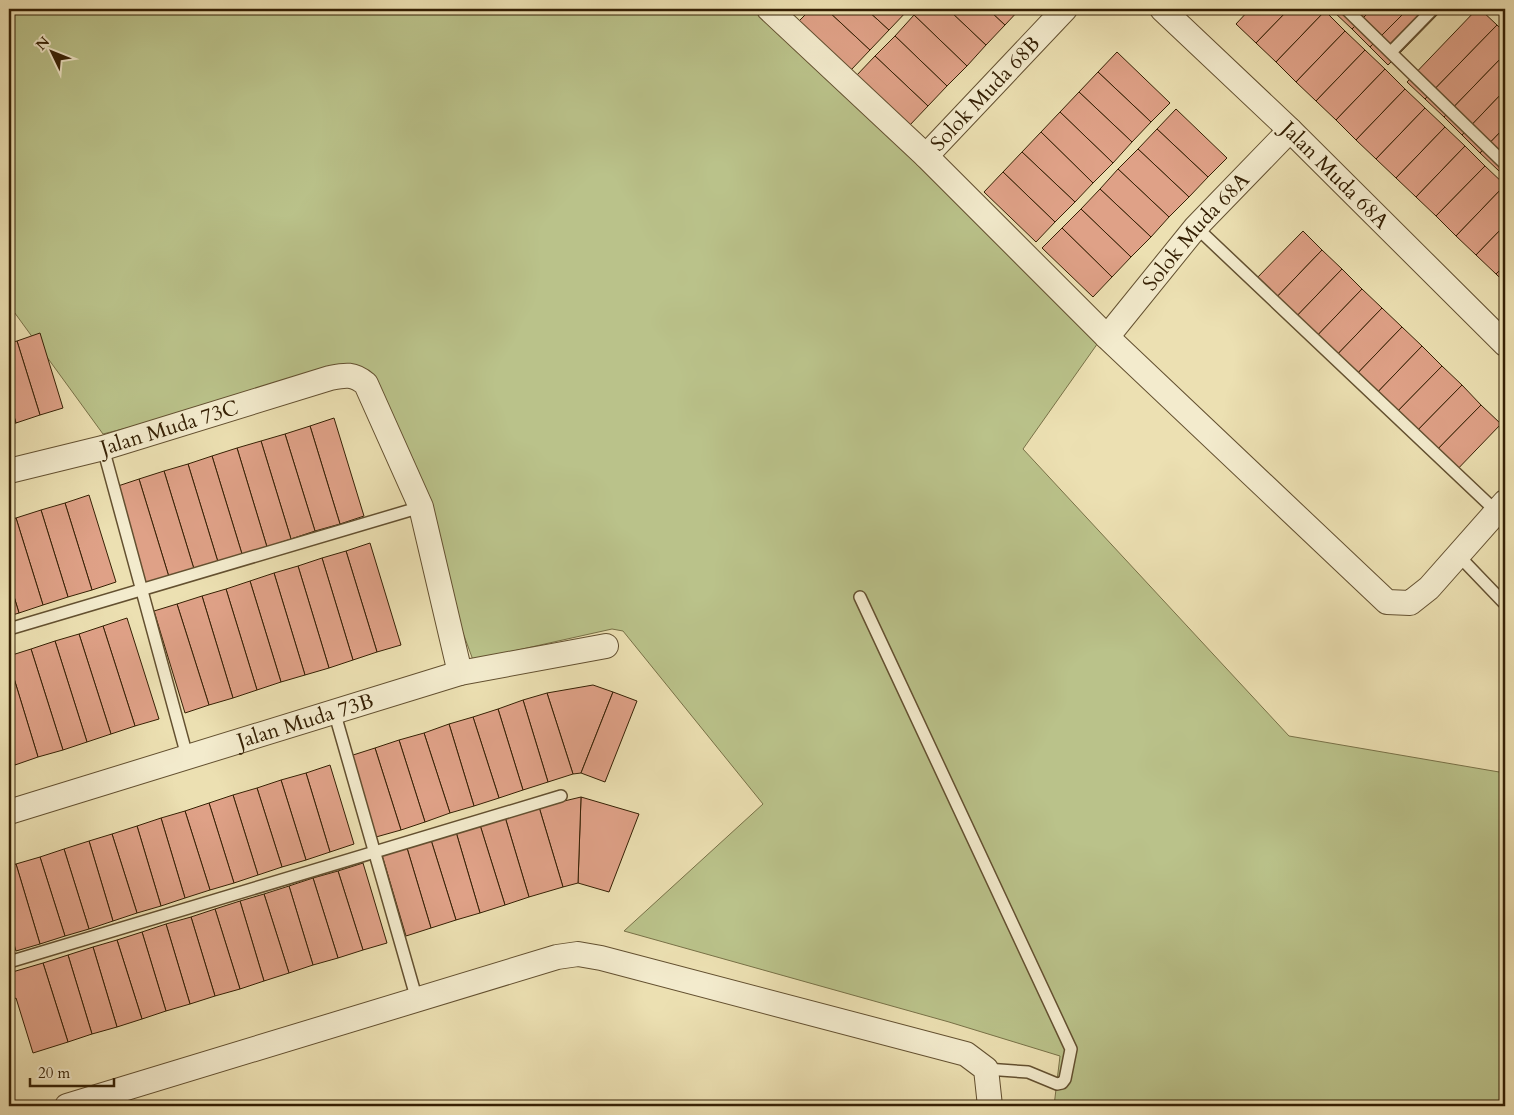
<svg xmlns="http://www.w3.org/2000/svg" width="1514" height="1115" viewBox="0 0 1514 1115" font-family="Cardo,serif">
	<rect width="100%" height="100%" fill="#ece0b2"/>
	<filter id="stains"><feTurbulence type="fractalNoise" baseFrequency=".004" numOctaves="4"/><feColorMatrix values="0 0 0 0 .2 0 0 0 0 .09 0 0 0 0 .02 0 0 0 .5 -.17"/></filter>
	<radialGradient id="worn" r=".72"><stop offset=".6" stop-color="#630" stop-opacity="0"/><stop offset="1" stop-color="#630" stop-opacity=".3"/></radialGradient>
	<path fill="#bac28a" stroke="#787147" d="M9 9H768L1105 333 1023 449 1289 736 1505 773V1106H1054L1060 1056 949 1022 624 931 763 804 623 631 612 629 473 660 371 384 341 373 103 434 9 305Z"/>
	<g fill="#dfa187" stroke="#352004">
		<path d="M811 9H826L870 50 851 70 799 21Z"/>
		<path d="M826 9H866L889 30 870 50Z"/>
		<path d="M866 9H906L908 10 889 30Z"/>
		<path d="M920 9H948L986 45 967 66 914 15Z"/>
		<path d="M948 9H988L1005 25 986 45Z"/>
		<path d="M988 9H1020L1005 25Z"/>
		<path d="M1250 9H1289L1256 43 1236 24Z"/>
		<path d="M1289 9H1322L1325 11 1276 62 1256 43Z"/>
		<path d="M1336 9H1372L1352 29 1333 11Z"/>
		<path d="M1372 9H1408L1370 47 1352 29Z"/>
		<path d="M1408 9H1443L1388 65 1370 47Z"/>
		<path d="M1477 9H1480L1497 25 1425 99 1407 82Z"/>
		<path d="M1325 11 1345 31 1296 82 1276 62Z"/>
		<path d="M914 15 967 66 947 86 895 36Z"/>
		<path d="M1497 25 1505 33V54L1444 117 1425 99Z"/>
		<path d="M1345 31 1365 50 1316 101 1296 82Z"/>
		<path d="M895 36 947 86 928 106 875 56Z"/>
		<path d="M1365 50 1385 69 1336 120 1316 101Z"/>
		<path d="M1117 52 1170 103 1151 122 1098 72Z"/>
		<path d="M1505 54V90L1462 135 1444 117Z"/>
		<path d="M875 56 928 106 909 126 856 76Z"/>
		<path d="M1385 69 1405 89 1356 140 1336 120Z"/>
		<path d="M1098 72 1151 122 1132 142 1079 92Z"/>
		<path d="M1405 89 1425 108 1376 159 1356 140Z"/>
		<path d="M1505 90V127L1480 153 1462 135Z"/>
		<path d="M1079 92 1132 142 1113 163 1060 112Z"/>
		<path d="M1425 108 1445 127 1396 178 1376 159Z"/>
		<path d="M1176 109 1227 158 1208 177 1157 129Z"/>
		<path d="M1060 112 1113 163 1093 183 1041 132Z"/>
		<path d="M1445 127 1465 146 1416 197 1396 178Z"/>
		<path d="M1505 127V164L1499 171 1480 153Z"/>
		<path d="M1157 129 1208 177 1189 197 1138 149Z"/>
		<path d="M1041 132 1093 183 1075 202 1022 152Z"/>
		<path d="M1465 146 1485 166 1436 216 1416 197Z"/>
		<path d="M1138 149 1189 197 1169 217 1118 169Z"/>
		<path d="M1022 152 1075 202 1055 222 1003 172Z"/>
		<path d="M1505 164V177L1499 171Z"/>
		<path d="M1485 166 1505 185 1456 236 1436 216Z"/>
		<path d="M1118 169 1169 217 1151 237 1100 189Z"/>
		<path d="M1003 172 1055 222 1036 242 984 192Z"/>
		<path d="M1505 185V225L1476 255 1456 236Z"/>
		<path d="M1100 189 1151 237 1131 257 1081 209Z"/>
		<path d="M1081 209 1131 257 1112 277 1062 228Z"/>
		<path d="M1505 225V265L1496 274 1476 255Z"/>
		<path d="M1062 228 1112 277 1093 297 1042 248Z"/>
		<path d="M1303 231 1322 250 1272 302 1252 283Z"/>
		<path d="M1322 250 1342 269 1292 321 1272 302Z"/>
		<path d="M1505 265V283L1496 274Z"/>
		<path d="M1342 269 1362 289 1312 341 1292 321Z"/>
		<path d="M1362 289 1382 308 1332 360 1312 341Z"/>
		<path d="M1382 308 1402 327 1352 379 1332 360Z"/>
		<path d="M1402 327 1422 346 1372 398 1352 379Z"/>
		<path d="M40 333 63 408 40 415 17 341Z"/>
		<path d="M17 341 40 415 16 423 9 400V343Z"/>
		<path d="M1422 346 1442 366 1391 418 1372 398Z"/>
		<path d="M1442 366 1462 385 1411 437 1391 418Z"/>
		<path d="M1462 385 1481 405 1431 456 1411 437Z"/>
		<path d="M9 400 16 423 9 425Z"/>
		<path d="M1481 405 1501 424 1451 476 1431 456Z"/>
		<path d="M334 418 364 516 340 524 310 426Z"/>
		<path d="M310 426 340 524 315 531 285 434Z"/>
		<path d="M285 434 315 531 291 539 261 441Z"/>
		<path d="M261 441 291 539 267 547 237 448Z"/>
		<path d="M237 448 267 547 242 554 212 456Z"/>
		<path d="M212 456 242 554 218 562 188 464Z"/>
		<path d="M188 464 218 562 194 569 164 471Z"/>
		<path d="M164 471 194 569 169 577 139 479Z"/>
		<path d="M139 479 169 577 145 584 115 487Z"/>
		<path d="M89 495 116 582 92 590 65 503Z"/>
		<path d="M65 503 92 590 68 597 41 510Z"/>
		<path d="M41 510 68 597 43 605 16 518Z"/>
		<path d="M16 518 43 605 19 613 9 580V520Z"/>
		<path d="M370 543 401 645 377 652 346 551Z"/>
		<path d="M346 551 377 652 353 660 322 558Z"/>
		<path d="M322 558 353 660 329 668 298 566Z"/>
		<path d="M298 566 329 668 305 675 274 573Z"/>
		<path d="M274 573 305 675 281 682 250 581Z"/>
		<path d="M9 580 19 613 9 616Z"/>
		<path d="M250 581 281 682 257 690 226 589Z"/>
		<path d="M226 589 257 690 233 698 202 596Z"/>
		<path d="M202 596 233 698 209 705 177 604Z"/>
		<path d="M177 604 209 705 185 713 154 611Z"/>
		<path d="M127 618 159 719 135 726 103 626Z"/>
		<path d="M103 626 135 726 111 734 79 634Z"/>
		<path d="M79 634 111 734 87 742 55 641Z"/>
		<path d="M55 641 87 742 63 750 31 649Z"/>
		<path d="M31 649 63 750 38 757 9 662V656Z"/>
		<path d="M9 662 38 757 15 765 9 746Z"/>
		<path d="M593 685 613 692 581 773 573 774 547 693Z"/>
		<path d="M613 692 637 701 605 782 581 773Z"/>
		<path d="M547 693 573 774 548 782 523 700Z"/>
		<path d="M523 700 548 782 523 790 498 709Z"/>
		<path d="M498 709 523 790 499 798 473 717Z"/>
		<path d="M473 717 499 798 474 806 449 724Z"/>
		<path d="M449 724 474 806 450 813 424 733Z"/>
		<path d="M424 733 450 813 425 822 399 740Z"/>
		<path d="M399 740 425 822 401 830 375 748Z"/>
		<path d="M9 746 15 765 9 767Z"/>
		<path d="M375 748 401 830 376 837 350 756Z"/>
		<path d="M330 765 354 844 330 852 306 773Z"/>
		<path d="M306 773 330 852 306 860 281 780Z"/>
		<path d="M281 780 306 860 282 867 257 788Z"/>
		<path d="M257 788 282 867 258 875 233 795Z"/>
		<path d="M233 795 258 875 234 883 209 803Z"/>
		<path d="M581 797 639 814 609 892 578 883Z"/>
		<path d="M581 797 578 883 563 887 539 807Z"/>
		<path d="M209 803 234 883 210 890 185 811Z"/>
		<path d="M539 807 563 887 529 897 505 817Z"/>
		<path d="M185 811 210 890 185 898 161 818Z"/>
		<path d="M505 817 529 897 505 905 480 825Z"/>
		<path d="M161 818 185 898 161 906 137 826Z"/>
		<path d="M480 825 505 905 480 913 456 832Z"/>
		<path d="M137 826 161 906 137 913 112 834Z"/>
		<path d="M456 832 480 913 456 920 431 840Z"/>
		<path d="M112 834 137 913 113 921 89 841Z"/>
		<path d="M431 840 456 920 431 928 407 848Z"/>
		<path d="M89 841 113 921 89 929 64 849Z"/>
		<path d="M407 848 431 928 406 936 382 855Z"/>
		<path d="M64 849 89 929 65 936 40 857Z"/>
		<path d="M40 857 65 936 40 944 16 864Z"/>
		<path d="M363 863 387 943 363 950 338 871Z"/>
		<path d="M16 864 40 944 16 951 9 927V866Z"/>
		<path d="M338 871 363 950 338 958 313 878Z"/>
		<path d="M313 878 338 958 313 965 289 886Z"/>
		<path d="M289 886 313 965 289 973 264 894Z"/>
		<path d="M264 894 289 973 264 981 240 901Z"/>
		<path d="M240 901 264 981 240 989 215 909Z"/>
		<path d="M215 909 240 989 215 996 191 917Z"/>
		<path d="M191 917 215 996 190 1004 166 924Z"/>
		<path d="M166 924 190 1004 166 1011 142 932Z"/>
		<path d="M142 932 166 1011 142 1019 117 940Z"/>
		<path d="M117 940 142 1019 117 1027 93 947Z"/>
		<path d="M93 947 117 1027 92 1034 68 955Z"/>
		<path d="M68 955 92 1034 68 1042 43 963Z"/>
		<path d="M43 963 68 1042 33 1053 16 998 12 1000 9 989V973Z"/>
	</g>
	<g fill="none" stroke-linecap="round" stroke-linejoin="round">
		<g stroke="#635030" stroke-width="14">
			<g id="service">
				<path d="M1346 9 1505 164"/>
				<path d="M1391 52 1433 9"/>
				<path d="M1196 227 1497 512"/>
				<path d="M103 448 187 756"/>
				<path d="M1458 555 1505 604"/>
				<path d="M860 597 1071 1049 1065 1079 1062 1083 1057 1084 1028 1072 986 1069"/>
				<path d="M9 629 421 507"/>
				<path d="M334 711 417 1000"/>
				<path d="M9 962 561 796"/>
			</g>
		</g>
		<g stroke="#635030" stroke-width="26">
			<g id="minor">
				<path d="M769 9 926 156 1107 337 1387 602 1410 603 1429 588 1505 502"/>
				<path id="s1" d="M1162 9 1290 130 1505 344"/>
				<path id="s2" d="M926 156 1065 9"/>
				<path id="s3" d="M1107 337 1196 227 1290 130"/>
				<path id="s4" d="M9 471 103 448 330 378C345 375 353 373 366 384L421 507 460 673"/>
				<path id="s5" d="M9 812 460 673 606 646"/>
				<path d="M67 1106 557 957 578 954 601 958 966 1054 986 1069 990 1106"/>
			</g>
		</g>
		<use href="#service" stroke="#f3ebcd" stroke-width="11"/>
		<use href="#minor" stroke="#f3ebcd" stroke-width="24"/>
	</g>
	<g text-anchor="middle" dominant-baseline="central" stroke-width="4" stroke-linejoin="round" paint-order="stroke">
		<g font-size="21" fill="#352004" stroke="#f3ebcd">
			<text stroke="none"><textPath href="#s2" startOffset="86">Solok Muda 68B</textPath></text>
			<text stroke="none"><textPath href="#s1" startOffset="240">Jalan Muda 68A</textPath></text>
			<text stroke="none"><textPath href="#s3" startOffset="138">Solok Muda 68A</textPath></text>
			<text stroke="none"><textPath href="#s4" startOffset="166">Jalan Muda 73C</textPath></text>
			<text stroke="none"><textPath href="#s5" startOffset="310">Jalan Muda 73B</textPath></text>
		</g>
	</g>
	<rect width="1514" height="1115" fill="none" stroke="#ece0b2" stroke-width="30"/>
	<rect x="10" y="10" width="1494" height="1095" fill="none" stroke="#352004" stroke-width="2.5"/>
	<rect x="15" y="15" width="1484" height="1085" fill="none" stroke="#352004"/>
	<g transform="translate(52 52) rotate(313)" stroke="#f3ebcd" stroke-width="4" paint-order="stroke">
	<path d="M0-4L9 19L0 12L-9 19Z" fill="#352004"/>
	<text y="-8" font-size="14" font-weight="bold" text-anchor="middle" fill="#352004">N</text>
	</g>
	<path d="M30 1078v8h84v-8" fill="none" stroke="#352004" stroke-width="2.5"/>
	<text x="38" y="1078" font-size="15" fill="#352004" stroke="#f3ebcd" stroke-width="4" paint-order="stroke">20 m</text>
	<rect width="100%" height="100%" filter="url(#stains)"/>
	<rect width="100%" height="100%" fill="url(#worn)"/>
</svg>
